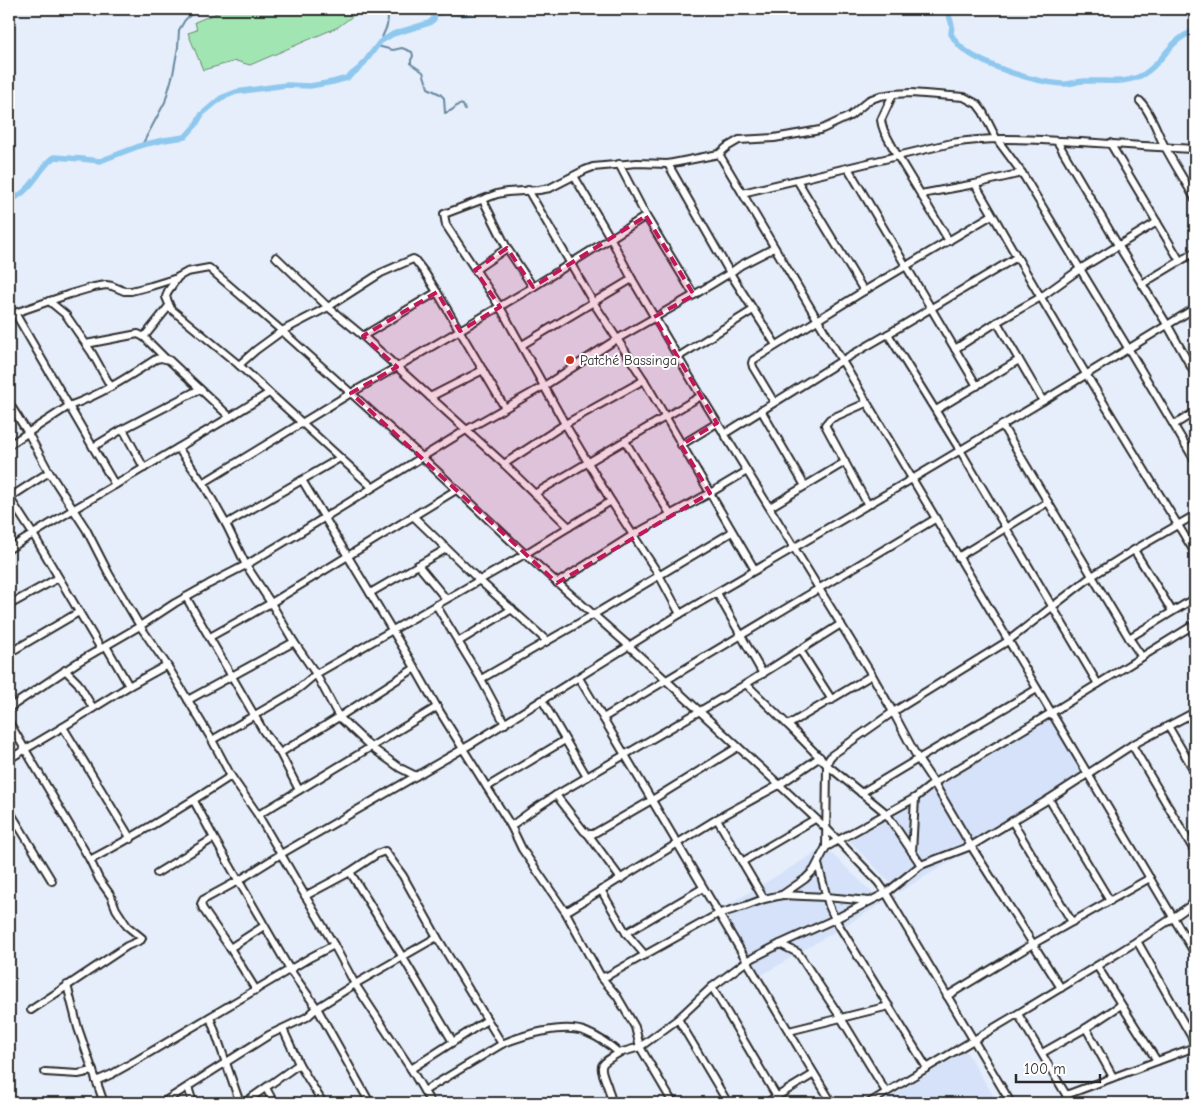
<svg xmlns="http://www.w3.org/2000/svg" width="1204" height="1112" viewBox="0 0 1204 1112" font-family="'Comic Neue',sans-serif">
	<rect width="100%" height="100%" fill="#e6eefb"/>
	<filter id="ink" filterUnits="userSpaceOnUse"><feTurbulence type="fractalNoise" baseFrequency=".02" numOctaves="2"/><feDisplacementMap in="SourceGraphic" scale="10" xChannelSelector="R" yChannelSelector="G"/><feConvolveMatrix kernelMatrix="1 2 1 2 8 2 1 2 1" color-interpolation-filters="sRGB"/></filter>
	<g filter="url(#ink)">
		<g fill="#d5e2f9">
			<path d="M1046 714 1088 780 899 892 844 835Z"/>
			<path d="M825 847 883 903 760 976 721 909Z"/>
			<path d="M966 1051 998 1103H880Z"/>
		</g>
		<path fill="#a1e6b2" stroke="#66886e" d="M218 9H352L354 15 338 27 250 65 236 61 203 70 188 33 197 30 195 22 217 13V10Z"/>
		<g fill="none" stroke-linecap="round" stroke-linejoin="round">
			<g stroke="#6789a0" stroke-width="2">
				<path d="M380 42 387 26 389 9"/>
				<path d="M377 46 393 50 402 48 412 52 413 56 411 60V64L423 72 428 88 440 94 444 98 445 113 452 110 459 104 463 105 465 110"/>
				<path d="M142 145 165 102 173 74 178 47 179 30 185 20 197 9"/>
			</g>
			<g stroke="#8fc8ee" stroke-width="5.5">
				<path d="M947 9 952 25 951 34C954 39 958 45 963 49 985 66 1033 82 1062 84 1069 85 1077 81 1084 81 1104 80 1126 85 1144 74 1164 62 1169 39 1195 31"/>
				<path d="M9 201C19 197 29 188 36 178 43 169 44 165 54 157L82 159 100 161 142 145 164 140 185 137 195 126 202 114 221 98 236 92 250 90 286 85 310 86 333 82 347 78 361 67 380 42 393 34 429 23 434 19V15L438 13 449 11 463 14 469 13 476 9"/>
			</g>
			<g stroke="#2b2b2b" stroke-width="10">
				<g id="minor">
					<path d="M893 94 881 120 882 125 884 131 897 155 949 241"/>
					<path d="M1140 101C1151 112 1157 132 1164 145 1174 164 1185 181 1195 199"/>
					<path d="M1057 141 1118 245 1168 326 1195 374"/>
					<path d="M1110 143 1180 261"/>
					<path d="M719 154 1195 954"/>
					<path d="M619 164 646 216 694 295"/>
					<path d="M668 164 730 273 776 345"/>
					<path d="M848 168 977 386"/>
					<path d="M574 176 611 239 632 279 701 396 872 675 893 712 918 759 934 783 971 846 1061 988"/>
					<path d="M797 180 864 291"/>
					<path d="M975 184 1017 257 1086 374 1195 553"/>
					<path d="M528 190 593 302 644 380 755 570"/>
					<path d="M742 193 952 143C991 137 1022 139 1060 141 1105 143 1150 147 1195 149"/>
					<path d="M921 194 975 184 1022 173"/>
					<path d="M483 200 507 248 533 287"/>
					<path d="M276 257 328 307 363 336 504 464 569 527"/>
					<path d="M475 270 507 248"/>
					<path d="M1142 284 1195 252"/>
					<path d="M49 301 66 315 92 353 111 387"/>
					<path d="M15 313 69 406C100 395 128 377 156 359L161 358 169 360 230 417 269 393"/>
					<path d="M9 315 70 294 94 287 106 285 112 286 124 291H131L151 286 177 278"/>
					<path d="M997 322 1043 401"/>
					<path d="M888 334 960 450 1098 684"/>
					<path d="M363 336 437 292"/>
					<path d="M144 337 169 306"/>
					<path d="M86 344 138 334 144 337 165 358"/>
					<path d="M522 345 632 279"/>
					<path d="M955 349 997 322 1041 297 1080 269 1157 222"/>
					<path d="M678 357 753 310"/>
					<path d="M239 365 256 350 282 331 328 307 381 273 413 259 415 260 425 273 437 292 505 408"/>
					<path d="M430 397 483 370"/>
					<path d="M774 402 753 367 752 363 753 360 864 291 992 215"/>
					<path d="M9 403 28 433 49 472 86 529 109 574 140 626 167 665 212 740 231 776 258 815 334 945 355 984 411 1069 431 1103"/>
					<path d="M866 403 830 419 825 425 868 505"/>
					<path d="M761 410 805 486"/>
					<path d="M936 410 1019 360"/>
					<path d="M1002 425 1129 638 1142 657"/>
					<path d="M1174 425 1195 412"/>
					<path d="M123 429 144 468"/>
					<path d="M724 434 841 361 888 334 1017 257"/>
					<path d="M625 441 670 514"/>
					<path d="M9 445 69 406 115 485 74 509 9 549"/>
					<path d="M681 445 717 423"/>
					<path d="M93 447 123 429 200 389"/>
					<path d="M178 448 203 483 226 524 246 565 271 603 294 642 316 674 339 717 371 747 400 768 416 776"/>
					<path d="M504 464 565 424 644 380"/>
					<path d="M302 480 415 668 437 707 511 826 522 849 564 910H569L717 819 779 785 820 757"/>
					<path d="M203 483 351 393 397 367 533 287 646 216"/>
					<path d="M115 485 230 417"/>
					<path d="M372 487 239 365 171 309 166 297 168 291 178 277 187 272 209 268 282 331 422 457 525 554 629 646 827 829 878 882 886 893 1011 1103"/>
					<path d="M536 493 701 396"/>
					<path d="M9 497 33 534 101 649"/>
					<path d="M9 498 49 472"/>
					<path d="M770 507 845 462"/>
					<path d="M413 516 479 580 547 641"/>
					<path d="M226 524 340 458"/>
					<path d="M1134 550 1172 611"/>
					<path d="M958 557 1048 502"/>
					<path d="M418 565 446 599"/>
					<path d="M557 583 633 535 710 493 747 471"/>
					<path d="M370 593 446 549"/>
					<path d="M717 593 763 674"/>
					<path d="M186 597 264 732 280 753"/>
					<path d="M9 605 58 578"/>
					<path d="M436 605 481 679 505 724"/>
					<path d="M680 614 659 575 611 501 565 424 500 307 446 225 444 214 497 194 507 192 539 190 550 188 585 170 593 167 637 163 668 164 719 154 727 147 739 140 774 138 820 130 850 116 869 100 880 96 893 94 911 93 964 97 977 104 983 112 996 138 1022 173 1128 348 1195 461"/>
					<path d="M1195 624 1051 713 934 783 915 798 826 847 814 870 805 879 782 895 764 899 745 906 718 914 607 976 601 977 617 996 635 1027 640 1047 678 1019 712 987 747 961 780 944 835 919 886 893 921 865 971 846 1049 799 1132 745 1195 712"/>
					<path d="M210 637 271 603 456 490"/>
					<path d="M1129 638 1195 598"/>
					<path d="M458 642 512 609"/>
					<path d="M106 646 129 686"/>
					<path d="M800 650 832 700"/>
					<path d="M9 653 79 612"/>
					<path d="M65 670 78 683 93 708"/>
					<path d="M579 678C664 819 746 962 832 1103"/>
					<path d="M481 679 593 615 732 532"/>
					<path d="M746 684 788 725 827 765 886 813 921 865"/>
					<path d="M188 700 294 642"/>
					<path d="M542 700 587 777"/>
					<path d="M9 708 78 662 140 626 175 603 209 584 246 565 301 532 466 430 544 386 617 339 694 295 730 273 741 265 774 248"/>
					<path d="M603 718 935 519"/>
					<path d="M9 722 90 860 99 879 111 896 116 909 127 926 142 938 141 940 127 946 31 1010"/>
					<path d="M788 725 872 675"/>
					<path d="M1168 726 1195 772"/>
					<path d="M63 727 131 839"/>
					<path d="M212 740 291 694 303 685 316 674 525 554 611 501"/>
					<path d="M1132 745 1195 852"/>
					<path d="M9 759 63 727 129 686 167 665"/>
					<path d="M487 787 565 740"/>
					<path d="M299 790 280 753 339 717 415 668"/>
					<path d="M861 793 918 759 1037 689"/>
					<path d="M556 795 584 831 588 834H593L652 800 738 747"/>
					<path d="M1049 799 1110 901"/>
					<path d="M194 801 214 838 290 970 317 1008 370 1103"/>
					<path d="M9 810 52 881"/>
					<path d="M258 815 437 707"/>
					<path d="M717 819 764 899"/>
					<path d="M1012 821 1072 922"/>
					<path d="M511 826 530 812 556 795 746 684 841 624"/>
					<path d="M588 834 621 879"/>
					<path d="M826 847 827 765 829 759 832 755 893 712 1008 641 1092 576 1134 550 1195 515"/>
					<path d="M912 852 915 798"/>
					<path d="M90 860C139 834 185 806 231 776"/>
					<path d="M742 862 815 819"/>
					<path d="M818 864 829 906 835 919 927 1068"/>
					<path d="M350 872 402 956 453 1042 411 1069"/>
					<path d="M157 873 214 838"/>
					<path d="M601 890 626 933 645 955"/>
					<path d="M782 895 826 897 869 901"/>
					<path d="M305 896 350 872 377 854 385 851 403 876 437 937 502 1044C523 1035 564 1023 586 1032 598 1037 610 1045 619 1053L640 1047 673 1103"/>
					<path d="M565 911 601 977"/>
					<path d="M626 933 703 888"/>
					<path d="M1137 941 1195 1043"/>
					<path d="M780 944 798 953 841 1018 886 1092"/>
					<path d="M230 948 264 926"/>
					<path d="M1097 966 1157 1061"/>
					<path d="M67 985 78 1028 104 1103"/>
					<path d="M712 987 777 1097"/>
					<path d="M256 990 230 948 203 909 201 904 203 900 238 881 281 854 473 743 680 614 912 479 1043 401 1195 308"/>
					<path d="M947 996 1033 944 1150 878"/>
					<path d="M1018 1014 1071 1103"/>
					<path d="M210 1017 240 1103"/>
					<path d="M678 1019 728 1103"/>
					<path d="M1086 1028 1113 1077"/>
					<path d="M789 1031 889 1006"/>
					<path d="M453 1042 487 1020"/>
					<path d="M1042 1053 1086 1028 1121 1005"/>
					<path d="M299 1064 323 1103"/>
					<path d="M45 1072 78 1074 93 1071"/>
					<path d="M96 1081 112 1074 137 1060 311 957 334 945"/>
					<path d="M188 1087 193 1103"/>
					<path d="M266 1088 274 1103"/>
					<path d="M424 1091 502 1044"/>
					<path d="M1066 1095 1195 1047"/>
					<path d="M162 1103 269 1035 307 1017 317 1008 355 984 437 937"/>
					<path d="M244 1103 299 1064 283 1029"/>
					<path d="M613 1103C610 1098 610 1093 608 1088 600 1065 596 1066 619 1053"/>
					<path d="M766 1103 814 1074"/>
					<path d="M869 1103C942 1058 1017 1015 1090 970 1126 948 1162 927 1195 902"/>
					<path d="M1190 1103 1195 1101"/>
				</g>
			</g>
			<use href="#minor" stroke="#fff" stroke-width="6"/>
		</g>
	</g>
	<path fill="#c2185b" fill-opacity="0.2" stroke="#c2185b" stroke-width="4" stroke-dasharray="10 6" stroke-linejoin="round" d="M646 216 694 295 654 317 717 423 681 445 710 493 557 583 351 393 397 367 363 336 437 292 460 331 500 307 475 270 507 248 533 287Z"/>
	<circle fill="#c8321e" stroke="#fff" stroke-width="2" cx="570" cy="360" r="5"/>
	<g text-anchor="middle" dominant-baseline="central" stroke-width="4" stroke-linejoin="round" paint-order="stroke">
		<g font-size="14" fill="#2b2b2b" stroke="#fff" text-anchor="start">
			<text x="580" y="360">Patché Bassinga</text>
		</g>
	</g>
	<rect width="1204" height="1112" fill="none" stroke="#fff" stroke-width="30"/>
	<rect x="15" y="15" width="1174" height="1082" fill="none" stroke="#2b2b2b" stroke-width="2" filter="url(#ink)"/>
	<path d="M1016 1074v8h84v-8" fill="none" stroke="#2b2b2b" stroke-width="2.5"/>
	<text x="1024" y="1074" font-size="15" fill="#2b2b2b" stroke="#ffffff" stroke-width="4" paint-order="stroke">100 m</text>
</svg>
